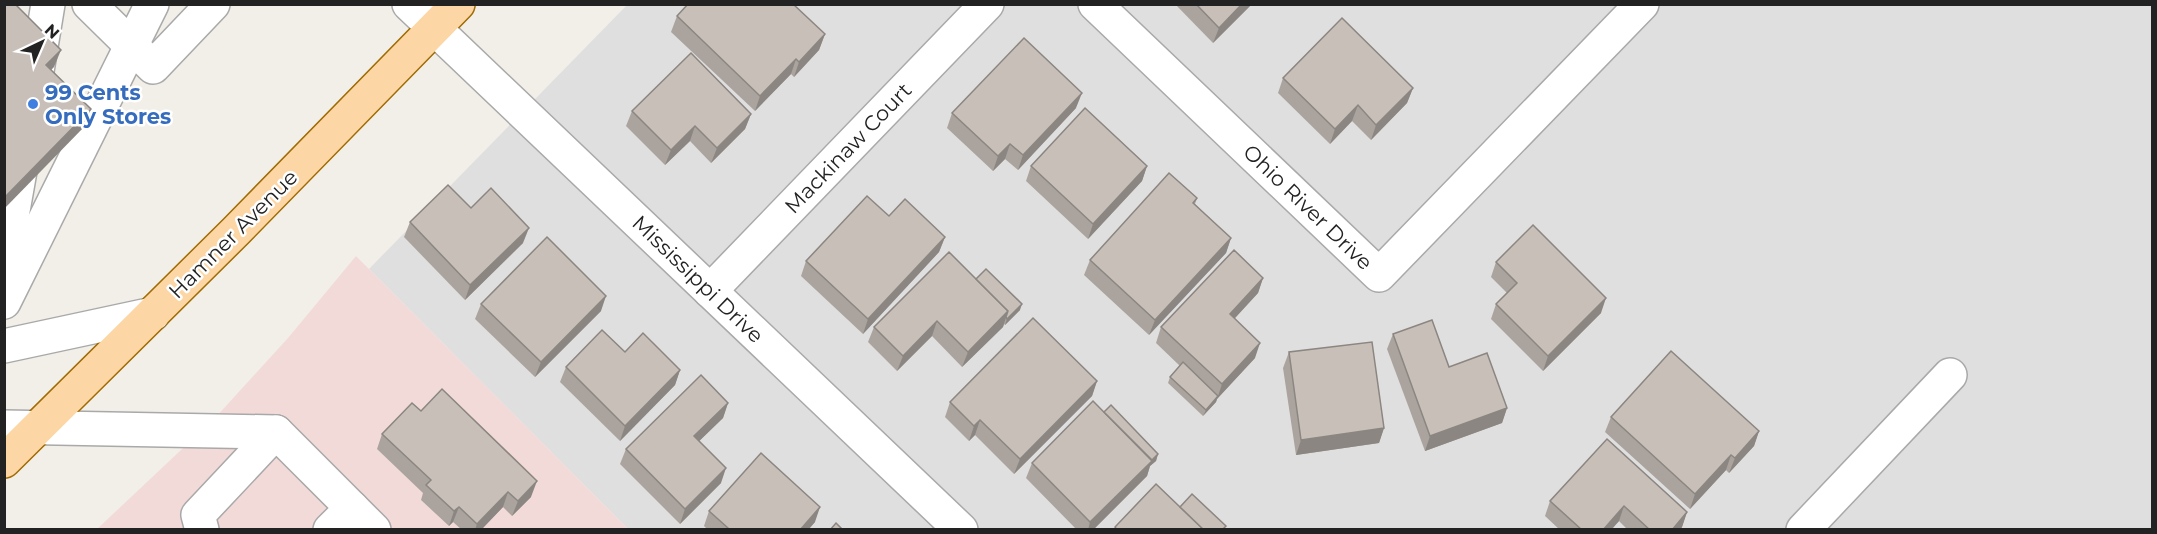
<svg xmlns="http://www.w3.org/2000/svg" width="2157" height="534" viewBox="0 0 2157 534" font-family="Montserrat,sans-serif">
	<rect width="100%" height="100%" fill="#f2efe9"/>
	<path fill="#e0dfdf" d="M627 5H2152V529H628L369 269Z"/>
	<path fill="#f2dad9" d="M356 256 369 269 628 529 96 530 215 418 288 338Z"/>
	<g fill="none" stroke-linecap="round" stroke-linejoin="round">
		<g stroke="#a9a9a9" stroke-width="36">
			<g id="minor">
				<path d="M89 4 153 67 213 4"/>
				<path d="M409 4 961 530"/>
				<path d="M1095 4 1379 275 1642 4"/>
				<path d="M36 77 48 4"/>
				<path d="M4 262 23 154"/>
				<path d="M710 291 987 4"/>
				<path d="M4 302 152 4"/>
				<path d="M4 346 153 314"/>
				<path d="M4 427 276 432 374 530"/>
				<path d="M202 530 198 515 276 432"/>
				<path d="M330 530 352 508"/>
				<path d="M1803 530 1950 375"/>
			</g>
		</g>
		<g stroke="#a06b00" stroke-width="36">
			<path id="major" d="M4 461 236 231 458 4"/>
		</g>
		<use href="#minor" stroke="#fff" stroke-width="33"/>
		<use href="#major" stroke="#fcd6a4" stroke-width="33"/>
	</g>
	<g fill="#aba49e">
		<path d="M1175 4H1252L1213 43Z"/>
		<path d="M677 16 825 34 819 50 794 77 791 74 755 111 671 32Z"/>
		<path d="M1283 78 1413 88 1407 103 1371 140 1352 121 1330 144 1278 93Z"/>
		<path d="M1076 108 1018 170 1005 159 993 171 947 128 952 113Z"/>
		<path d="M632 111 751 114 745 129 711 163 690 141 665 165 626 126Z"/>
		<path d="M1031 166H1147L1142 181 1088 239 1026 181Z"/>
		<path d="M1197 198 1195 204 1231 238 1226 253 1149 335 1084 275 1090 260Z"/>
		<path d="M471 208 523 243 465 300 404 237 410 222Z"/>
		<path d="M889 216 945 237 939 252 863 334 801 276 806 261Z"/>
		<path d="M1496 262 1601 313 1543 371 1491 319 1496 304 1507 293 1491 277Z"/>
		<path d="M1263 278 1258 293 1234 319 1255 358 1217 399 1216 402 1203 416 1168 383 1170 377 1180 366 1156 343 1161 327Z"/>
		<path d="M976 279 1020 310 1005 325 1004 324 1003 327 962 367 932 336 897 371 868 342 874 327Z"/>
		<path d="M481 304 601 311 535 377 475 319Z"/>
		<path d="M1393 334 1449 367 1507 408 1502 423 1425 451 1387 349Z"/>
		<path d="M625 352 680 370 675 385 620 441 560 382 566 367Z"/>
		<path d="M1289 352 1384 428 1379 443 1296 455 1283 368Z"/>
		<path d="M1097 381 1092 396 1014 474 975 435 969 441 945 417 950 402Z"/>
		<path d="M728 403 723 418 699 441 721 483 680 524 620 464 626 449Z"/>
		<path d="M421 411 531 497 512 516 503 507 481 530H462L453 522 449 526 421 500 423 493 377 449 382 434Z"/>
		<path d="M1104 412 1158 454 1156 461 1150 466 1147 476 1093 530H1077L1026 478 1032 463Z"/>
		<path d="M1611 417 1759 431 1754 446 1729 473 1726 470 1690 509 1605 432Z"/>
		<path d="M1607 439 1687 512 1682 527 1680 530H1628L1619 521 1611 530H1560L1545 516 1550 501Z"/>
		<path d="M709 511 815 522 808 530H708L704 526Z"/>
	</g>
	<g fill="#8b8681">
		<path d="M1242 4H1252L1213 43 1219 28Z"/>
		<path d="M825 34 819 50 794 77 799 62Z"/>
		<path d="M61 50 54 67 40 82 46 65Z"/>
		<path d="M796 59 791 74 755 111 760 96Z"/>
		<path d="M1413 88 1407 103 1371 140 1376 125Z"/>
		<path d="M1082 93 1076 108 1018 170 1023 155Z"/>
		<path d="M1358 105 1352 121 1330 144 1335 129Z"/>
		<path d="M91 109 85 126 4 209V198Z"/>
		<path d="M751 114 745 129 711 163 717 148Z"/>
		<path d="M695 126 690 141 665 165 671 150Z"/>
		<path d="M1010 144 1005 159 993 171 998 156Z"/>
		<path d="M1147 166 1142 181 1088 239 1093 224Z"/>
		<path d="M529 228 523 243 465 300 470 285Z"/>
		<path d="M945 237 939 252 863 334 868 319Z"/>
		<path d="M1231 238 1226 253 1149 335 1155 320Z"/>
		<path d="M1263 278 1258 293 1224 330 1230 314Z"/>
		<path d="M606 296 601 311 535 377 541 362Z"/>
		<path d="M1606 298 1601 313 1543 371 1548 356Z"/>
		<path d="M1022 304 1020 310 1005 325 1007 319Z"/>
		<path d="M1008 311 1003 327 962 367 968 352Z"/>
		<path d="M937 321 932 336 897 371 903 356Z"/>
		<path d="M1260 343 1255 358 1217 399 1216 402 1203 416 1206 410 1218 396 1222 384Z"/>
		<path d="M680 370 675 385 620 441 625 426Z"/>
		<path d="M1097 381 1092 396 1014 474 1020 459Z"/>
		<path d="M728 403 723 418 689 451 694 436Z"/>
		<path d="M1507 408 1502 423 1425 451 1430 436Z"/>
		<path d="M980 420 975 435 969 441 974 426Z"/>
		<path d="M1384 428 1379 443 1296 455 1301 440Z"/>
		<path d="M1759 431 1754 446 1729 473 1735 458Z"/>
		<path d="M1158 454 1156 461 1150 466 1147 476 1093 530H1088L1090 522Z"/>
		<path d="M1731 455 1726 470 1690 509 1695 494Z"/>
		<path d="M726 468 721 483 680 524 685 509Z"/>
		<path d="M537 481 531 497 512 516 518 501Z"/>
		<path d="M508 492 503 507 481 530H475L477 524Z"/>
		<path d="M1624 506 1619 521 1611 530H1603Z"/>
		<path d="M459 507 453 522 449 526 454 511Z"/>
		<path d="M820 507 815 522 808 530H800Z"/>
		<path d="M1687 512 1682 527 1680 530H1672Z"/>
	</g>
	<g fill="#c7bfb8" stroke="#8b8681" stroke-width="1.5">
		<path d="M4 4H15L61 50 46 65 91 109 4 198Z"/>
		<path d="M688 4H793L825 34 799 62 796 59 760 96 677 16Z"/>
		<path d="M1196 4H1242L1219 28Z"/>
		<path d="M1342 18 1413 88 1376 125 1358 105 1335 129 1283 78Z"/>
		<path d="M1024 38 1082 93 1023 155 1010 144 998 156 952 113Z"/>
		<path d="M691 53 751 114 717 148 695 126 671 150 632 111Z"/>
		<path d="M1085 108 1147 166 1093 224 1031 166Z"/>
		<path d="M1169 173 1197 198 1193 203 1231 238 1155 320 1090 260Z"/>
		<path d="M448 185 471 208 491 188 529 228 470 285 410 222Z"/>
		<path d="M867 196 889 216 905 199 945 237 868 319 806 261Z"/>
		<path d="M1533 225 1606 298 1548 356 1496 304 1517 283 1496 262Z"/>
		<path d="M547 237 606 296 541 362 481 304Z"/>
		<path d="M1234 250 1263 278 1230 314 1260 343 1222 384 1161 327Z"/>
		<path d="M949 252 1008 311 968 352 937 321 903 356 874 327Z"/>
		<path d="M986 269 1022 304 1007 319 1006 317 1008 311 976 279Z"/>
		<path d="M1033 318 1097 381 1020 459 980 420 974 426 950 402Z"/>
		<path d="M1432 320 1449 367 1487 353 1507 408 1430 436 1393 334Z"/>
		<path d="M602 330 625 352 643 333 680 370 625 426 566 367Z"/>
		<path d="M1372 342 1384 428 1301 440 1289 352Z"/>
		<path d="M1671 351 1759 431 1735 458 1731 455 1695 494 1611 417Z"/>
		<path d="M1183 362 1218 396 1206 410 1170 377Z"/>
		<path d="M701 375 728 403 694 436 726 468 685 509 626 449Z"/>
		<path d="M442 389 537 481 518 501 508 492 477 524 459 507 454 511 426 485 431 480 382 434 412 403 421 411Z"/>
		<path d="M1093 401 1152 461 1090 522 1032 463Z"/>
		<path d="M1111 405 1158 454 1152 460 1104 412Z"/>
		<path d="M1607 439 1687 512 1672 530H1650L1624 506 1603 530H1582L1550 501Z"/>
		<path d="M761 453 820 507 800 530H726L728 528 709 511Z"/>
		<path d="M1156 484 1204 530H1117L1115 527Z"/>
		<path d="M1192 494 1226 526 1222 530H1204L1180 507Z"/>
		<path d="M836 523 843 530H830Z"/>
	</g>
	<circle fill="#3f7fe0" stroke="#fff" stroke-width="2" cx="33" cy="104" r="6"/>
	<g text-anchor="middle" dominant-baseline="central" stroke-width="5" stroke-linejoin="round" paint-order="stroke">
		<g font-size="21" font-weight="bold" fill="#366cbe" stroke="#fff" text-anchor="start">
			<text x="45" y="92">99 Cents<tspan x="45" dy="24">Only Stores</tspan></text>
		</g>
		<g font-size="21" fill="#222" stroke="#fff">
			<text transform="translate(848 148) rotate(-46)">Mackinaw Court</text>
			<text transform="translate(1308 207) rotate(44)">Ohio River Drive</text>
			<text transform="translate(233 234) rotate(-45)">Hamner Avenue</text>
			<text transform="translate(698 279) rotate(44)">Mississippi Drive</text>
		</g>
	</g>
	<rect width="2157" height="534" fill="none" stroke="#222222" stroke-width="12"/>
	<g transform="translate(42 42) rotate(44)" stroke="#ffffff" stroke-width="4.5" paint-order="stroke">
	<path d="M0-4.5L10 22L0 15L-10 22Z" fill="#222222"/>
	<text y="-9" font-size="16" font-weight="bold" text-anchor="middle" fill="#222222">N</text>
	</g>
</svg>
